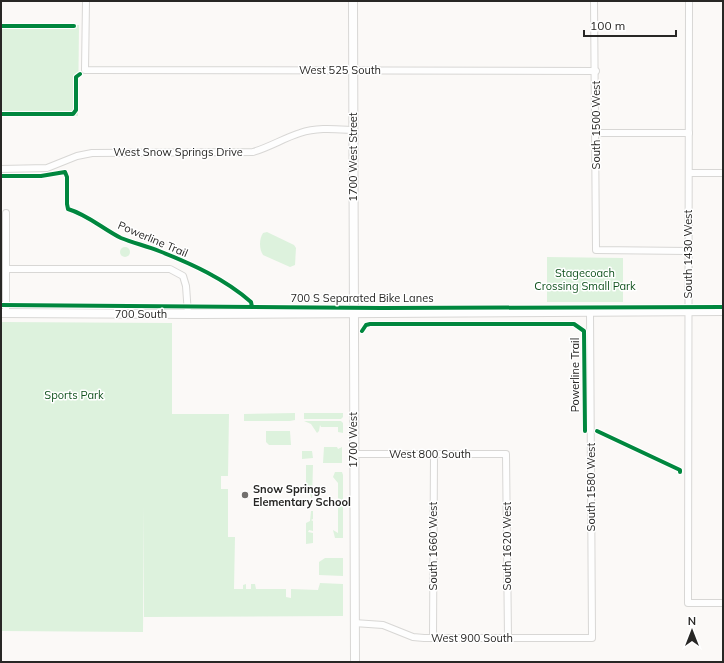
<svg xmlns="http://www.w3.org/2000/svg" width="724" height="663" viewBox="0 0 724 663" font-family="Mulish,sans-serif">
	<rect width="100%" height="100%" fill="#fbf9f7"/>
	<g fill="#ddf2dd">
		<path d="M1 25H79L78 116H1Z"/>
		<path d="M267 232 294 245 296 248 295 265 290 267 263 255C259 249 259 239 263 233Z"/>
		<circle cx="125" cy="252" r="5"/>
		<path d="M547 257 623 258V302H547Z"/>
		<path d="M1 322 172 323V414H229L228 476H221V489H228V537H235L234 589H243V585L246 584V589H251V584H255L256 589H286V597L291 598V589L318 590 320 583 343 584V616L144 617V506L143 632 1 631Z"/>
		<path d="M295 413V420L290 421H244V414Z"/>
		<path d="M304 413H343V417L341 419H304Z"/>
		<path d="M304 421H341L343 423V433L338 432V427H321L320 425 319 431 317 433 311 424Z"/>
		<path d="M266 431H290L291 445H269L266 442Z"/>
		<path d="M324 447H337L338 449 342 447V463H323Z"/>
		<path d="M302 451H312L313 458 302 459Z"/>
		<path d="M306 465H313L312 499 309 492 310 488 306 487Z"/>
		<path d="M335 472H342L343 475V538H335L333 530 338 533V483L333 477Z"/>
		<path d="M311 511H313V519L311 520 313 521V531L309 530 308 532 313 533V543L306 544V523L310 521Z"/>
		<path d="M325 558H343V576L319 575V562Z"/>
	</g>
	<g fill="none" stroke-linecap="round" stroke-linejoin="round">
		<g stroke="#d8d7d5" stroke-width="8">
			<g id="minor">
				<path d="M86 1 85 70 596 71"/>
				<path d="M594 1 596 250 688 251"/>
				<path d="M689 1 688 603H723"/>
				<path d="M596 133H689"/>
				<path d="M1 169 47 168 77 156 92 153 253 152C270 147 284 138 300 133 317 127 335 129 353 130"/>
				<path d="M689 173H723"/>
				<path d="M6 269H170L183 276 186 286 188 314"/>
				<path d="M6 313V213"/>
				<path d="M354 454H506L508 638"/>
				<path d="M354 623 383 625 413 637 424 638H592L590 312"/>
				<path d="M433 638 434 454"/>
			</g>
		</g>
		<g stroke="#d8d7d5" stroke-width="10">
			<g id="tertiary">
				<path d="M353 1 355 662"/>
				<path d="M1 313 196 314 723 311"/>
			</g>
		</g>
		<use href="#minor" stroke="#fefefe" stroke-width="6"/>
		<use href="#tertiary" stroke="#fefefe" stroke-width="8"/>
		<g stroke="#fff" stroke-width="6">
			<g id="cycleway">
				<path d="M1 26H74"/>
				<path d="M1 114H73L76 110V77L80 74"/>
				<path d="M1 176H41L65 172 67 177V204L68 209C88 215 103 229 121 238 133 243 147 246 159 251 192 264 225 279 251 302L252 307"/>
				<path d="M1 305 382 308 723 307"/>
				<path d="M362 331 366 325 370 324H574L584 331 585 431"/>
				<path d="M597 431 680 470V472"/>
			</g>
		</g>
		<use href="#cycleway" stroke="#00873e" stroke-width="4"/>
	</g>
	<circle fill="#72706e" stroke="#fff" stroke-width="1.5" cx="245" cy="495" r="4"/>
	<g text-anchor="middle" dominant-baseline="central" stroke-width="3" stroke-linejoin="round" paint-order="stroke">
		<g font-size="11" fill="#282725" stroke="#fff">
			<text x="340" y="70">West 525 South</text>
			<text transform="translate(596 125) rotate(-90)">South 1500 West</text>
			<text x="178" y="152">West Snow Springs Drive</text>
			<text transform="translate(353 157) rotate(-90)">1700 West Street</text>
			<text transform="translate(153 239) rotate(23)">Powerline Trail</text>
			<text transform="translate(688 254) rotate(-90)">South 1430 West</text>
			<text x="362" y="298">700 S Separated Bike Lanes</text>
			<text x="141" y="314">700 South</text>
			<text transform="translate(575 375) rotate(-90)">Powerline Trail</text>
			<text transform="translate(353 440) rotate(-90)">1700 West</text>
			<text x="430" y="454">West 800 South</text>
			<text transform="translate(591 487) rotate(-90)">South 1580 West</text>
			<text transform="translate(433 546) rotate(-90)">South 1660 West</text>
			<text transform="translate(507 546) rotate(-90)">South 1620 West</text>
			<text x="472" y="638">West 900 South</text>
		</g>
		<g font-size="11" fill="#11521e" stroke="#fff">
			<text x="585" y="273">Stagecoach<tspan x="585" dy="13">Crossing Small Park</tspan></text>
			<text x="74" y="395">Sports Park</text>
		</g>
		<g font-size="11" font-weight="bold" fill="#282725" stroke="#fff" text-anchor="start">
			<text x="253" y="489">Snow Springs<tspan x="253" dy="13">Elementary School</tspan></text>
		</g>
	</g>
	<rect width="724" height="663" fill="none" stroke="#282725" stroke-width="4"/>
	<g transform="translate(692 631)" stroke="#ffffff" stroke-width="3" paint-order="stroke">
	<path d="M0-3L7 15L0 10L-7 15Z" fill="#282725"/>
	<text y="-6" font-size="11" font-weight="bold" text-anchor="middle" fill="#282725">N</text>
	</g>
	<path d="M584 30v6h92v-6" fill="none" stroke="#282725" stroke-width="2"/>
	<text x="590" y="30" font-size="12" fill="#282725" stroke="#ffffff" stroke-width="3" paint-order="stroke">100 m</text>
</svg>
